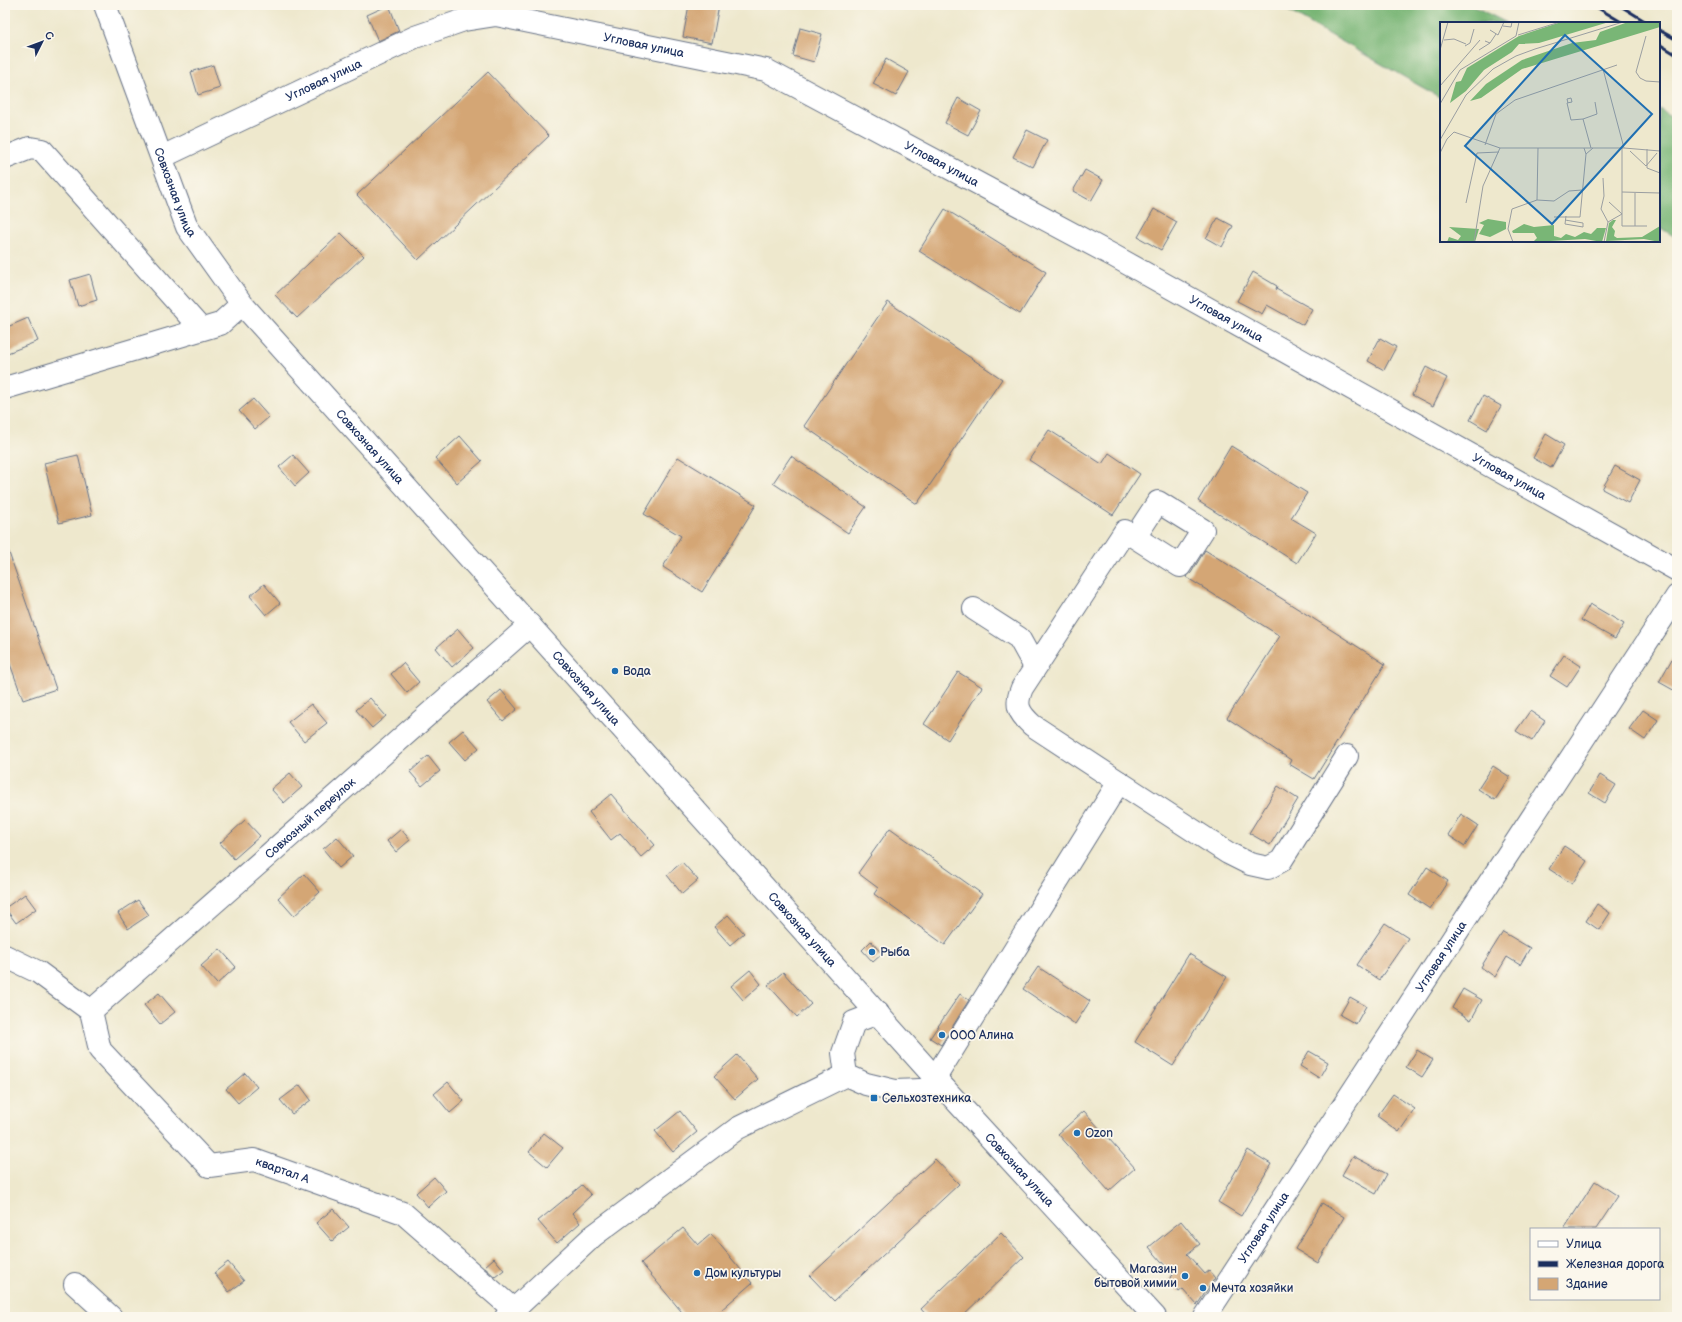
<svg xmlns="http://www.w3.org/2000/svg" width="1682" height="1322" viewBox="0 0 1682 1322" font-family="'Balsamiq Sans',sans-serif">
	<rect width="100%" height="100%" fill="#fbf7ec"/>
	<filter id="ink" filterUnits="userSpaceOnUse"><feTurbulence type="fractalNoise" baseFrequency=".025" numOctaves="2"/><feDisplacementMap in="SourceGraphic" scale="8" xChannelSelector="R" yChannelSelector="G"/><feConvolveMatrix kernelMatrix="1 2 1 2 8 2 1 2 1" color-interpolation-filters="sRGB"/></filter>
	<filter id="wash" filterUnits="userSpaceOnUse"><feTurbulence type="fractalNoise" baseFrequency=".012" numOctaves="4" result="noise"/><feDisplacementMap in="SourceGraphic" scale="16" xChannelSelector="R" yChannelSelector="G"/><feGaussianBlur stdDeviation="0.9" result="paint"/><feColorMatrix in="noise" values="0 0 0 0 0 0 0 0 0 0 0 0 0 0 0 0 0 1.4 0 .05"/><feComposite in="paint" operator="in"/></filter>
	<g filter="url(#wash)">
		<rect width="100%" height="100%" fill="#eee8cd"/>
		<g fill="#79b676" stroke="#4a726a">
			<path d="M1278 5H1471L1507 23H1441V98Z"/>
			<path d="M1659 109 1677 120V238L1659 227Z"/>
		</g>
		<g id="blocks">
			<g fill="#d4a674">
				<path d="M389 5 399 31 378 41 367 15Z"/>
				<path d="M689 5H719L712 43 683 37Z"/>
				<path d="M800 28 822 34 814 62 793 56Z"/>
				<path d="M886 59 909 72 896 96 873 84Z"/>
				<path d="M213 65 220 88 198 95 191 72Z"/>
				<path d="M488 72 549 136 418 260 357 195Z"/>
				<path d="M958 98 981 111 968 135 945 123Z"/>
				<path d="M1027 130 1047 140 1033 167 1013 157Z"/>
				<path d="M1085 170 1103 180 1091 201 1073 191Z"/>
				<path d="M945 209 1046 272 1020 314 919 251Z"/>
				<path d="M1154 209 1177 222 1161 250 1138 237Z"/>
				<path d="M1218 218 1233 226 1222 247 1206 238Z"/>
				<path d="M341 233 364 256 297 318 275 295Z"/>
				<path d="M1253 272 1277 286 1276 289 1312 309 1303 325 1267 305 1262 314 1237 301Z"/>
				<path d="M90 274 97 300 78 306 70 280Z"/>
				<path d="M888 302 1002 379 917 504 804 426Z"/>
				<path d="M28 318 38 341 5 354V328Z"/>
				<path d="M1380 338 1396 347 1384 370 1368 361Z"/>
				<path d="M1426 367 1447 378 1433 406 1412 395Z"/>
				<path d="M1483 396 1501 406 1487 430 1470 420Z"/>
				<path d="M253 399 269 417 255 429 239 411Z"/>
				<path d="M1049 430 1102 464 1109 453 1140 474 1113 515 1029 460Z"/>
				<path d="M1546 434 1564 445 1551 468 1533 458Z"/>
				<path d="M460 436 482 461 457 483 435 458Z"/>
				<path d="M1231 446 1307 493 1291 518 1316 533 1297 563 1198 501Z"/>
				<path d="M78 455 92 515 59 523 44 463Z"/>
				<path d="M293 455 309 473 295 486 279 467Z"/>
				<path d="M791 456 866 507 848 533 773 483Z"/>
				<path d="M678 457 756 505 702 592 663 567 681 536 644 514Z"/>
				<path d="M1615 466 1640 480 1628 503 1602 489Z"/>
				<path d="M7 547 56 689 23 700 5 650V548Z"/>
				<path d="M1205 550 1385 664 1314 779 1289 764 1291 760 1227 718 1280 636 1186 577 1191 573Z"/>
				<path d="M264 584 280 603 266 615 250 596Z"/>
				<path d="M1590 604 1624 624 1615 639 1581 620Z"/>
				<path d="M458 629 474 648 452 667 436 648Z"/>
				<path d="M1677 650V692L1659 682Z"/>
				<path d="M1564 655 1581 666 1567 687 1550 676Z"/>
				<path d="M403 663 419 682 407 693 391 674Z"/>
				<path d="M958 672 982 687 948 740 924 724Z"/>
				<path d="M501 690 517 709 503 721 487 702Z"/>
				<path d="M370 698 386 716 372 728 356 710Z"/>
				<path d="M311 704 327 723 304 741 288 722Z"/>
				<path d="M1643 710 1658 720 1645 740 1629 729Z"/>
				<path d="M1530 711 1545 721 1532 741 1516 731Z"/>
				<path d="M463 730 479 748 465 760 449 742Z"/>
				<path d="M428 756 440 771 422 786 410 772Z"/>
				<path d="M1493 766 1510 777 1495 800 1478 789Z"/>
				<path d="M290 773 302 787 284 803 271 789Z"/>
				<path d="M1600 775 1616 785 1605 803 1589 793Z"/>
				<path d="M1278 786 1298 799 1270 845 1249 833Z"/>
				<path d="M611 794 655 845 641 857 620 833 611 840 589 812Z"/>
				<path d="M1461 814 1478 825 1465 846 1448 835Z"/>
				<path d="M245 820 260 836 234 859 220 843Z"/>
				<path d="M890 828 982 894 945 945 874 894 878 888 858 873Z"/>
				<path d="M401 829 410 840 396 852 387 841Z"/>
				<path d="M337 837 353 856 339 868 323 849Z"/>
				<path d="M1564 846 1587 861 1572 884 1549 869Z"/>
				<path d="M682 862 698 880 682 894 667 875Z"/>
				<path d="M1427 867 1448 881 1430 909 1409 895Z"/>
				<path d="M304 874 320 892 294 916 278 898Z"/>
				<path d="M25 894 36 909 16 923 5 908Z"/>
				<path d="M138 900 149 915 128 929 118 913Z"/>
				<path d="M1597 904 1610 913 1599 930 1586 921Z"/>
				<path d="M728 915 744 933 730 945 714 927Z"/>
				<path d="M1385 923 1408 938 1379 980 1357 965Z"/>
				<path d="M1503 932 1530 948 1520 965 1507 957 1495 977 1481 967Z"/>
				<path d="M871 941 882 954 873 962 862 950Z"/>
				<path d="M220 949 236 967 217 984 201 966Z"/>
				<path d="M1189 954 1227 977 1173 1066 1135 1042Z"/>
				<path d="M1038 967 1090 1001 1075 1024 1023 989Z"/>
				<path d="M750 970 761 984 743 1000 731 986Z"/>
				<path d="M783 972 811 1004 797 1017 768 985Z"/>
				<path d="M1463 989 1482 1000 1471 1020 1452 1008Z"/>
				<path d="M159 993 175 1012 160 1024 144 1005Z"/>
				<path d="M960 994 969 1000 941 1045 930 1038Z"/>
				<path d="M1350 997 1366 1006 1356 1024 1340 1015Z"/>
				<path d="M1417 1050 1433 1060 1422 1077 1406 1067Z"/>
				<path d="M1309 1051 1328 1062 1319 1078 1300 1066Z"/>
				<path d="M737 1055 758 1079 735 1099 714 1076Z"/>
				<path d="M245 1073 257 1087 238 1103 226 1089Z"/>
				<path d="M448 1082 464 1101 450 1113 434 1094Z"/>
				<path d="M300 1085 311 1100 292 1114 280 1100Z"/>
				<path d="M1393 1094 1415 1109 1399 1132 1377 1116Z"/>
				<path d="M680 1111 697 1132 673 1152 655 1131Z"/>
				<path d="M1084 1111 1135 1168 1109 1191 1058 1134Z"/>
				<path d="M544 1133 563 1148 547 1167 529 1152Z"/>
				<path d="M1248 1150 1271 1164 1241 1216 1218 1202Z"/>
				<path d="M1353 1156 1387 1174 1376 1194 1342 1175Z"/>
				<path d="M935 1159 959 1184 834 1301 810 1276Z"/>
				<path d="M434 1177 446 1191 428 1207 416 1193Z"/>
				<path d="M1595 1181 1618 1196 1596 1229H1564Z"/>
				<path d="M582 1185 591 1195 572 1213 580 1223 557 1243 538 1221Z"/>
				<path d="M1322 1203 1344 1217 1318 1263 1295 1249Z"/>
				<path d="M333 1209 349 1227 332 1241 316 1223Z"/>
				<path d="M1181 1221 1200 1244 1187 1254 1205 1274 1209 1271 1215 1278 1197 1305 1183 1289 1179 1292 1168 1280 1173 1275 1149 1247Z"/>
				<path d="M683 1228 698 1245 711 1234 752 1283 713 1317H686L641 1263Z"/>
				<path d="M1001 1233 1024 1257 961 1317H928L921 1309Z"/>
				<path d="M494 1258 504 1270 495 1277 484 1267Z"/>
				<path d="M228 1262 244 1281 229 1292 214 1273Z"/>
			</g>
		</g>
	</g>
	<g filter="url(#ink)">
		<use href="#blocks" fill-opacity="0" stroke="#657085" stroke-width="1"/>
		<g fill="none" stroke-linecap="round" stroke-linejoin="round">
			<g stroke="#657085" stroke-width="24">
				<g id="minor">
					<path id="s1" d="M105 5 187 227 242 304 945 1089 1155 1317"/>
					<path id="s2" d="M162 157 415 37 464 20 496 15 766 70 1114 256 1677 570"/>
					<path d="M5 158 30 148 42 150 201 329"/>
					<path d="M5 388 220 324 242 304"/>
					<path d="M974 609 1019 638 1035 667"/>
					<path d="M1119 782 1228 853 1250 864 1268 868 1281 861 1347 756"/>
					<path d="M5 956 38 972 91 1011"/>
					<path id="s3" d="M91 1011 530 625"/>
					<path id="s4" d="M91 1011 100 1050 209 1166 254 1160 403 1213 514 1310"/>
					<path d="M878 1013 854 1022 843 1053 846 1075 866 1084 895 1091 945 1089"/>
					<path d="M935 1078 1119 782 1032 725C1018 712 1015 705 1022 688L1125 531 1180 566 1203 530 1158 502 1135 537"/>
					<path d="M75 1284 111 1317"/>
					<path d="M506 1317 593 1236 738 1128 846 1075"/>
					<path id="s5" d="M1205 1317 1677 596"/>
				</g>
			</g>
			<use href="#minor" stroke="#fff" stroke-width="22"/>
			<g stroke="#1b2f5e" stroke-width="3">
				<path d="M1593 5 1623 23"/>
				<path d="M1619 5 1648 23"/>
				<path d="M1659 30 1677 40"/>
				<path d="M1659 44 1677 55"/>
			</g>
		</g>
	</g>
	<g fill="#1f6fb2" stroke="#fbf7ec" stroke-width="1.5">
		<circle cx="615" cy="671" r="4"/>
		<circle cx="872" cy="952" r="4"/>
		<circle cx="942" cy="1035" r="4"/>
		<rect x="870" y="1094" width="8" height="8" rx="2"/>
		<circle cx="1077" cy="1133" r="4"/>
		<circle cx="697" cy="1273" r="4"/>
		<circle cx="1185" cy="1276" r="4"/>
		<circle cx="1203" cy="1288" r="4"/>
	</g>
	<g text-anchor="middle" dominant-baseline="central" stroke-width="3.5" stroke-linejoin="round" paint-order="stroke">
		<g font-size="12" fill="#1b2f5e" stroke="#fbf7ec">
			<text stroke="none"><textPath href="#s2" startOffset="515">Угловая улица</textPath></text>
			<text stroke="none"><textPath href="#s2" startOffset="179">Угловая улица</textPath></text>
			<text stroke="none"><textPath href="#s2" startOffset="839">Угловая улица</textPath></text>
			<text stroke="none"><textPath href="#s1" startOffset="200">Совхозная улица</textPath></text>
			<text stroke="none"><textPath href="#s2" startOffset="1163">Угловая улица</textPath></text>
			<text stroke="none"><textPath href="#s1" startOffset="523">Совхозная улица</textPath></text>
			<text stroke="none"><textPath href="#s2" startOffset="1487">Угловая улица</textPath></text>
			<text stroke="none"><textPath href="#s1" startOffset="847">Совхозная улица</textPath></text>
			<text stroke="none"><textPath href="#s3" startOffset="292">Совхозный переулок</textPath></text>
			<text stroke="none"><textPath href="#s1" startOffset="1171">Совхозная улица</textPath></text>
			<text stroke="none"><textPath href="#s5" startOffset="431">Угловая улица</textPath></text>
			<text stroke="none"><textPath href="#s1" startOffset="1495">Совхозная улица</textPath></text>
			<text stroke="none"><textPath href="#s4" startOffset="275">квартал А</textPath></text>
			<text stroke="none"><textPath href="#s5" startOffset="107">Угловая улица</textPath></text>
		</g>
		<g font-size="12" fill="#1b2f5e" stroke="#fbf7ec" text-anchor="start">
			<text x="623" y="671">Вода</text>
			<text x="880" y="952">Рыба</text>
			<text x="950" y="1035">ООО Алина</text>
			<text x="882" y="1098">Сельхозтехника</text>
			<text x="1085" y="1133">Ozon</text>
			<text x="1177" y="1269" text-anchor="end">Магазин<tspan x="1177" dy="14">бытовой химии</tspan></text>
			<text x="705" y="1273">Дом культуры</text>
			<text x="1211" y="1288">Мечта хозяйки</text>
		</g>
	</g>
	<g transform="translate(1440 22)">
		<rect width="220" height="220" fill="#eee8cd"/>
		<path d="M121 0H169L99 21 79 22 72 30 44 48 26 69 10 81 16 60 21 59 27 46 79 14ZM188 0H220V5L82 47 41 76 30 79 46 62 82 38 132 21 156 18 160 10ZM48 197 66 200V207L50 215 39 212 44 203 39 201ZM173 198H176L172 205 175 209 174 214 177 216 202 215 220 204V220L204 217 166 219 169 201ZM84 202 94 205 114 203V214L121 216 126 212 135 215 144 210 151 212 157 206H166L162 220 145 217 93 220 97 216 94 211H73L72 209ZM9 205 39 207 35 220H7L9 215 18 218 21 214Z" fill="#79b676"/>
		<path fill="none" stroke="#9a9ea1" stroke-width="1" d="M63 4 71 5 72 0M50 8 58 13 64 0M78 13 120 0M206 14 196 50 200 56 206 59 220 60M4 18 14 17 26 22M45 19 50 21 56 12M25 24 30 21 34 7M0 28 8 0M39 28 50 21M163 47 184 126M0 64 40 18M220 77V60M128 81 127 77 131 76 132 80 127 81 131 98 143 97 151 126M0 82 20 48 76 14 79 0M143 97 157 92 155 80M0 118 26 73 53 47 76 34 95 27 183 0M45 123 56 92 75 78 177 43M144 126 146 132 153 126M182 126V204H207M207 127V146L220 151M190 129 206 144 217 131M0 131 7 117 14 110 60 126H184L220 129M163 156 164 174 161 187 168 200 164 220M182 170 220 171M195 171V204M97 178 98 126M169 180 182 192M26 181 37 131 59 130M114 195H140L146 132M125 198 143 201V205L125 202 126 194M168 200 182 192M34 220 43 164 60 126M73 220 68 207 72 187 97 178 114 179 129 169 142 168M139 220H157M174 220H198"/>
		<path fill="#1f6fb2" fill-opacity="0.15" stroke="#1f6fb2" stroke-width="2" d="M125 13 212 92 112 202 25 124Z"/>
		<rect width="220" height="220" fill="none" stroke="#1b2f5e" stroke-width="2"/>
	</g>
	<rect width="1682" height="1322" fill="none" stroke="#fbf7ec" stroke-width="20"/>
	<rect x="1530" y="1228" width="130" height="72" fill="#fbf7ec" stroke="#a1a7b3"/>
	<rect x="1538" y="1241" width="20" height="6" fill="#ffffff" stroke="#a1a7b3"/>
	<text x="1566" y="1248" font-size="12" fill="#1b2f5e">Улица</text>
	<rect x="1538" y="1261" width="20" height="6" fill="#1b2f5e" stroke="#a1a7b3"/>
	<text x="1566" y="1268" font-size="12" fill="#1b2f5e">Железная дорога</text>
	<rect x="1538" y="1278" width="20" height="12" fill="#d4a674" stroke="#a1a7b3"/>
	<text x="1566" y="1288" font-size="12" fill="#1b2f5e">Здание</text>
	<g transform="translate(42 42) rotate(48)" stroke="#fbf7ec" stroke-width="3" paint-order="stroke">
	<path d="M0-3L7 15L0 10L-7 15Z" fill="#1b2f5e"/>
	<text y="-6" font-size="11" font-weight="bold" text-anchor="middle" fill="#1b2f5e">С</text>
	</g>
</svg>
